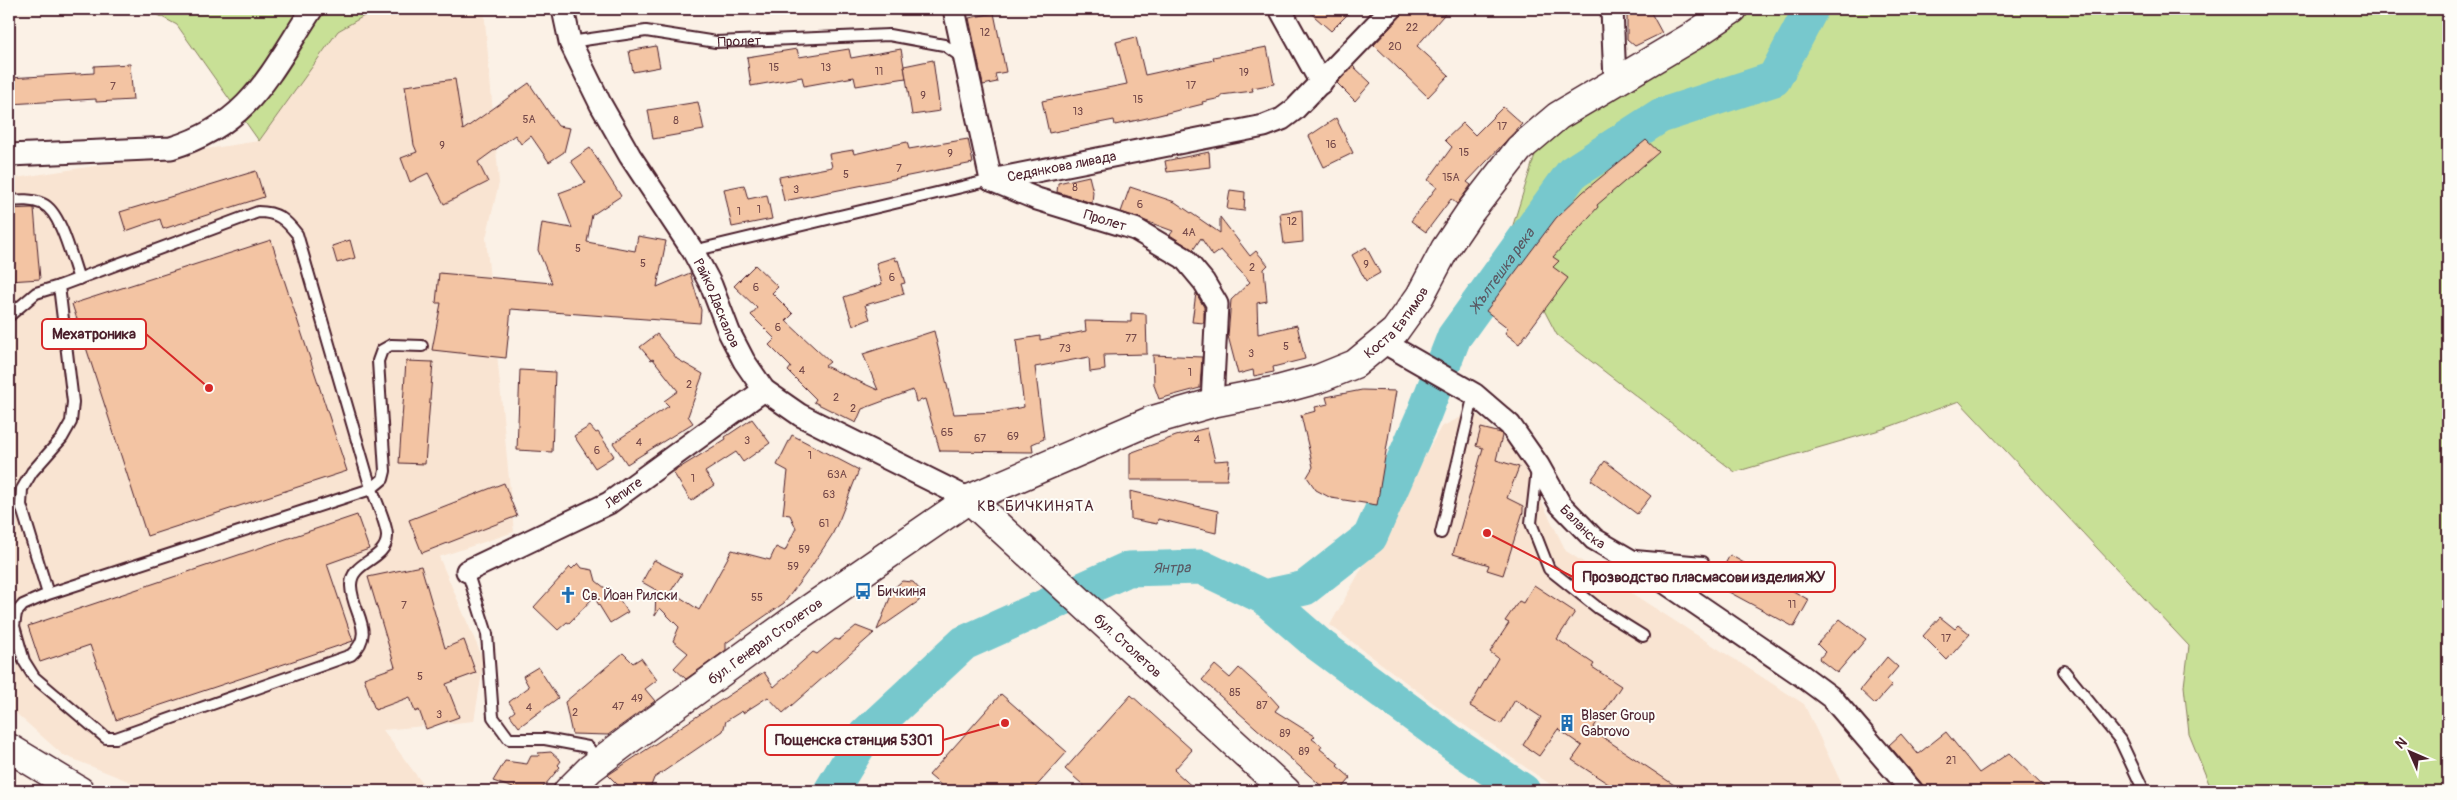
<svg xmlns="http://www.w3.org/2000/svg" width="2457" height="800" viewBox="0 0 2457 800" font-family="Pangolin,sans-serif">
	<rect width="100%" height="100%" fill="#fbf1e6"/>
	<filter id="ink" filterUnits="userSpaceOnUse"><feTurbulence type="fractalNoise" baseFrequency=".02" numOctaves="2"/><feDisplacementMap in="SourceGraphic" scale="10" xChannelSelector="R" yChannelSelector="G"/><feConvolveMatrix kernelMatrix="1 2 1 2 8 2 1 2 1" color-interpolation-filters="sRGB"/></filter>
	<g filter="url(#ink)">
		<g fill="#f9e4d2">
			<path d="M376 9H484L499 183 486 238 514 532 439 557 484 661 474 721 383 730 428 791H153L63 755 9 707V179L259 141 338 31Z"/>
			<path d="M1473 411 1517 452 1566 551 1804 704 1845 791H1560L1448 714 1330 625 1441 427Z"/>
		</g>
		<g fill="#c8e096" stroke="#898060">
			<path d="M147 9H376L338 31 259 141 177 25Z"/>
			<path d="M1748 9H2448V791H2212L2189 734 2184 686 2189 646 1959 401 1883 429 1735 472 1557 335 1508 241 1538 145Z"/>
		</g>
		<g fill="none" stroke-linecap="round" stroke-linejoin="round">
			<g stroke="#77c8cd" stroke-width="35">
				<path id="s1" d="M1264 597 1305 588 1370 537 1424 414 1454 337 1572 173 1660 116 1774 79 1811 9"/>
				<path id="s2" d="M831 791 865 735 964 643 1128 569 1201 567 1264 597 1318 644 1455 745 1523 791"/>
			</g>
		</g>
		<g fill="#f3c4a3" stroke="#4a1f2b">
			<path d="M1306 9H1353L1331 31Z"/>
			<path d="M1407 9H1449L1417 46 1449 75 1428 97 1374 45Z"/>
			<path d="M1627 9H1649L1662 33 1635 46 1627 39Z"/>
			<path d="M994 13 1006 72 995 74 997 82 983 85 969 18Z"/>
			<path d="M1136 37 1145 75 1214 60 1213 57 1267 47 1274 84 1252 88 1253 91 1221 95V98L1202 102 1203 104 1147 118 1115 125 1114 120 1049 133 1042 101 1127 84 1116 42Z"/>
			<path d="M656 46 660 67 633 72 629 51Z"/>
			<path d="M797 49 799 57 849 49 851 58 901 49 906 78 856 86 854 77 804 86 802 77 751 86 747 57Z"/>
			<path d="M933 60 940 111 912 115 904 66Z"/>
			<path d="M130 64 133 100 96 102V99L9 104V78L94 73V66Z"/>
			<path d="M1353 66 1371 83 1355 101 1337 83Z"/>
			<path d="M455 79 463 130 529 83 558 126 570 128 564 152 549 162 531 136 521 144 515 135 478 162 488 182 444 204 428 173 410 182 401 158 417 152 414 145 405 86Z"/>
			<path d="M698 102 704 130 653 139 648 110Z"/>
			<path d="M1503 107 1522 124 1467 182 1471 185 1457 204 1451 199 1426 232 1411 221 1437 187 1428 180 1452 147 1445 140 1463 123 1475 135Z"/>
			<path d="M1336 118 1353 153 1324 167 1309 136Z"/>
			<path d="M968 139 973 163 784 201 779 177 832 167 829 154 853 150 854 154 907 142 909 149Z"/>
			<path d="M1646 140 1659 152 1597 205 1598 207 1553 257 1559 261 1553 267 1568 278 1519 344 1505 333 1508 328 1486 311 1556 218 1583 192Z"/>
			<path d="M590 148 621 196 592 215 587 242 635 251 638 236 666 241 657 287 690 273 701 310 700 323 511 309 506 358 432 350 441 303H436L439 273 552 283 538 250 542 223 572 228 559 193 586 183 571 161Z"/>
			<path d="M1209 152 1210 167 1167 172 1165 161Z"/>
			<path d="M256 171 264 197 163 229 160 219 126 231 120 212Z"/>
			<path d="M1089 176 1093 192 1092 203 1057 192 1058 183Z"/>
			<path d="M744 185 748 199 767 195 772 219 732 227 724 189Z"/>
			<path d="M1130 187 1175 202 1220 233V217L1250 256 1256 251 1268 265 1264 269 1267 301 1257 303 1258 334 1297 325 1305 359 1273 367 1274 372 1254 376 1253 370 1238 374 1228 336 1231 300 1250 282 1221 250 1213 256 1201 238 1193 250 1170 235 1173 231 1121 212Z"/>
			<path d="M1230 190 1245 192 1244 211 1227 209Z"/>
			<path d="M30 208H34L40 279 9 281V209Z"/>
			<path d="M1302 210 1303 242 1284 244 1280 213Z"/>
			<path d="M271 240 347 471 147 536 72 304Z"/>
			<path d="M350 240 355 258 337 263 332 246Z"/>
			<path d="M1366 247 1380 273 1366 281 1352 255Z"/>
			<path d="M895 257 896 261 898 260 905 283 901 284 904 294 865 305 870 319 853 326 844 297 882 284 876 263Z"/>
			<path d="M755 265 778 287 772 293 793 314 786 321 830 362 825 366 878 390 863 354 934 331 954 414 996 412 1024 407 1016 340 1040 336V340L1086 331 1085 321 1131 322V313L1146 314 1147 354 1104 355 1105 370 1090 372 1089 357 1035 367 1044 439 1032 444 1033 452 940 451 925 399 916 402 913 390 862 409 856 423 814 402 816 399 788 371 791 367 769 345 775 339 751 315 757 308 734 286Z"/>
			<path d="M1196 293 1204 307V323L1192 322Z"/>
			<path d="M657 334 677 359 703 374 688 416 693 423 627 464 613 443 669 406 664 401 678 391 653 359 651 360 640 347Z"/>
			<path d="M1153 355 1202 357 1200 388 1159 399 1154 385Z"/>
			<path d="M406 361 433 362 425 464 399 463Z"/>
			<path d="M520 370 555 372 552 452 517 450Z"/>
			<path d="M1362 390 1396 391 1377 505 1331 498 1316 490 1307 477 1313 467 1301 415 1316 411 1315 407 1328 404 1326 397Z"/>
			<path d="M752 419 770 443 743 462 736 452 705 472 714 485 691 501 673 472 726 439 725 437Z"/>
			<path d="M590 426 596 433 598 432 614 456 595 468 574 436Z"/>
			<path d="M1207 428 1215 461 1229 460 1227 480H1130V453L1176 436Z"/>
			<path d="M1481 428 1501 433 1502 436 1496 460 1519 467 1507 498 1523 506V512L1503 575 1487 570 1489 565 1453 554 1483 448 1476 446Z"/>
			<path d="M792 435 859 470 840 518 832 535 811 567 784 603 726 643V650L686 679 674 668 688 653 673 641 679 627 660 608 655 616 656 590 642 582 654 560 682 574 671 591 699 610 732 550 770 560 776 547 785 551 796 528 790 515 783 514 788 471 777 465Z"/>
			<path d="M1605 461 1651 496 1637 514 1591 480Z"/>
			<path d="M504 483 517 516 422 553 409 520Z"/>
			<path d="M1130 491 1218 511 1216 533 1158 519 1157 524 1131 519Z"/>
			<path d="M357 515 369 549 327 564 353 641 116 720 90 645 40 662 28 626Z"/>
			<path d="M1730 555 1809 600 1794 627 1714 584Z"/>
			<path d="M578 563 582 568 593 570 596 581 619 599 628 612 610 623 594 597 569 623 567 622 558 630 534 607 570 567 572 569Z"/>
			<path d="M421 566 445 648 464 640 476 673 446 684 459 717 426 729 419 710 415 712 410 697 375 710 364 678 395 667 368 577Z"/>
			<path d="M902 581 913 582 920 590 919 601 877 630 894 588Z"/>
			<path d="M1534 585 1575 612 1557 639 1594 664 1592 667 1621 686 1592 730 1683 791H1619L1572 760 1582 746 1558 729 1539 756 1523 745 1541 717 1515 700 1501 724 1470 706 1498 658 1490 652 1509 623 1505 621 1519 601 1523 603Z"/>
			<path d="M1940 617 1955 629 1959 625 1970 634 1947 660 1923 636Z"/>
			<path d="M1840 619 1866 639 1837 673 1819 659 1825 652 1817 644Z"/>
			<path d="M856 626 874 633 783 713 768 697 743 713 742 711 726 721 723 731 654 778 651 786 645 791H624L608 775 764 672 774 687 813 652 817 654 835 639 839 640Z"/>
			<path d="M623 653 633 663 641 658 657 680 645 689 655 701 608 735 572 734 565 702Z"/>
			<path d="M1887 657 1898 667 1887 680 1892 685 1875 704 1860 690Z"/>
			<path d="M1215 665 1230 678 1239 668 1270 696 1279 706 1275 711 1315 736 1312 739 1322 746 1320 749 1339 764 1337 766 1351 778 1340 791H1327L1202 680Z"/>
			<path d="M538 667 558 698 519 727 510 715 515 711 509 702 529 687 523 676Z"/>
			<path d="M1001 694 1067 752 1032 791H948L929 775Z"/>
			<path d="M1131 695 1192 750 1174 770 1197 791H1090L1065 769Z"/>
			<path d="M1946 732 1979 773 2009 753 2048 791H1928L1889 745 1901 734 1918 754Z"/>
			<path d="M551 752 561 761 558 765 560 767 540 791H511L513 788 493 781 505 761 527 764 531 756H539L538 753Z"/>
		</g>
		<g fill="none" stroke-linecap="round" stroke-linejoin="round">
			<g stroke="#4a1f2b" stroke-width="14">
				<g id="lane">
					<path id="s3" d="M570 42 646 31 716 42 889 35 944 45 963 58"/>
					<path d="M9 201C20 200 32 199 43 204 61 212 72 260 79 279"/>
					<path d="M693 251 991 180"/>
					<path d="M9 316 36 293 59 286"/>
					<path d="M1537 469 1531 523 1549 569 1598 608 1643 636"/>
					<path d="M1441 533 1474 394"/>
					<path d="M1635 556 1703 562"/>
					<path d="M467 571 487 634 493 717 509 739H545L588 747 598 761"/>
					<path d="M48 594 21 505 22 489 32 472 62 438 71 422 73 402 59 286 258 212C277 212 285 219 297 234 320 314 344 395 367 475 371 490 388 525 387 537 386 561 350 561 351 586 352 613 377 632 351 655L116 738H106L34 677 24 661 14 626 16 613 23 605 48 594 371 489 383 479 385 471 378 361 382 350 391 345 422 346"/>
					<path d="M2064 671 2120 740 2144 791"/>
				</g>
			</g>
			<g stroke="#4a1f2b" stroke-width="25">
				<g id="street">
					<path id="s4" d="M563 9 570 42 601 105 630 156 693 251 711 285 729 332 744 361 764 390 800 415 969 499"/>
					<path d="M954 9 991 180"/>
					<path d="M1280 9 1321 83"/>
					<path d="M1612 9 1615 81"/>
					<path d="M9 155 171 148C250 124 270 73 312 9"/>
					<path id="s5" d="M991 180 1264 126 1282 119 1294 110 1391 9"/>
					<path id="s6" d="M991 180 1037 199 1135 229 1184 258 1204 282 1217 304 1212 403"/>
					<path id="s7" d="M1383 342 1474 394 1510 425 1538 465 1560 504 1594 539 1644 568 1801 675 1832 698 1912 791"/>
					<path id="s8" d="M467 571 609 503 764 390"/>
				</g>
			</g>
			<g stroke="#4a1f2b" stroke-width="31">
				<g id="secondary">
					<path id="s9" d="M969 499 1286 791"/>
					<path d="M9 748 80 791"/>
					<path id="s10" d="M568 791 590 769 627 741 796 618 969 499 1150 421 1212 403 1278 390 1318 379 1355 364 1395 331 1420 296 1445 249 1470 212 1519 149 1558 116 1691 37 1733 9"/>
				</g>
			</g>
			<use href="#lane" stroke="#fdfcf7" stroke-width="10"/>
			<use href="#street" stroke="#fdfcf7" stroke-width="21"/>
			<use href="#secondary" stroke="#fdfcf7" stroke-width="28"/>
		</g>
	</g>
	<defs>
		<g id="bus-bare" transform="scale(1.35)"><path d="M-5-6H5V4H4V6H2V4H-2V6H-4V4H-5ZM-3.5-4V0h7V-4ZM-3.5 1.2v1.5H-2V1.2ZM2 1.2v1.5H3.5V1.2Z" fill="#1f6fb2" stroke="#fdfcf7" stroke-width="2.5" paint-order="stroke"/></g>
		<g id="church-bare" transform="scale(1.35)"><path d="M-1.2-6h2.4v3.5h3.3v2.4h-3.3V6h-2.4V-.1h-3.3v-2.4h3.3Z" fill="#1f6fb2" stroke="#fdfcf7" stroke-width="2.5" paint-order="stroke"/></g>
		<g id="building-bare" transform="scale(1.35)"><path d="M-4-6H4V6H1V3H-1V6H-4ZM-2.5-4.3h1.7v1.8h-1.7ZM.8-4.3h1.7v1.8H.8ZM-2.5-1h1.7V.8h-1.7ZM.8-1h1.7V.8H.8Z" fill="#1f6fb2" stroke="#fdfcf7" stroke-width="2.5" paint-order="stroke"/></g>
	</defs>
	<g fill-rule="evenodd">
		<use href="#bus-bare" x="863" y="591"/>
		<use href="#church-bare" x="568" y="595"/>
		<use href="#building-bare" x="1567" y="723"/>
	</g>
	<g text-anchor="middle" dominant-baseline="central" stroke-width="4" stroke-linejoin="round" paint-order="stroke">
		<g font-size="11" fill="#744849">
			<text x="1412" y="27">22</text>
			<text x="985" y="32">12</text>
			<text x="1395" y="46">20</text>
			<text x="774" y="67">15</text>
			<text x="826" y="67">13</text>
			<text x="879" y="71">11</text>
			<text x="1244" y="72">19</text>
			<text x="1191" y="85">17</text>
			<text x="113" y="86">7</text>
			<text x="923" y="95">9</text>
			<text x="1138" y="99">15</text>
			<text x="1078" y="111">13</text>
			<text x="529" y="119">5А</text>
			<text x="676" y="120">8</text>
			<text x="1502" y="126">17</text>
			<text x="1331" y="144">16</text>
			<text x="442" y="145">9</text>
			<text x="1464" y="152">15</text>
			<text x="950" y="153">9</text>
			<text x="899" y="168">7</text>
			<text x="846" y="174">5</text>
			<text x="1451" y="177">15А</text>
			<text x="1075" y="187">8</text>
			<text x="796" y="189">3</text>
			<text x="1140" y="204">6</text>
			<text x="759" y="209">1</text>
			<text x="739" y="211">1</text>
			<text x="1292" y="221">12</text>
			<text x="1189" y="232">4А</text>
			<text x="578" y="248">5</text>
			<text x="643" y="263">5</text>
			<text x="1366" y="264">9</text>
			<text x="1252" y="267">2</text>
			<text x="892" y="277">6</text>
			<text x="756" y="287">6</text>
			<text x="778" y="327">6</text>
			<text x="1131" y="338">77</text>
			<text x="1286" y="346">5</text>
			<text x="1065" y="348">73</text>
			<text x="1251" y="353">3</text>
			<text x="802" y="370">4</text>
			<text x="1190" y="372">1</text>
			<text x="689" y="384">2</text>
			<text x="836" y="397">2</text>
			<text x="853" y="408">2</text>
			<text x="947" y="432">65</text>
			<text x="1013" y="436">69</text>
			<text x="980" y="438">67</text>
			<text x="1197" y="439">4</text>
			<text x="747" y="440">3</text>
			<text x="639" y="442">4</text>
			<text x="597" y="450">6</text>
			<text x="810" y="455">1</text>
			<text x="837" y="474">63А</text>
			<text x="693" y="478">1</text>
			<text x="829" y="494">63</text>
			<text x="824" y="523">61</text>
			<text x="804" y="549">59</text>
			<text x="793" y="566">59</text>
			<text x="757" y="597">55</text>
			<text x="1792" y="604">11</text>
			<text x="404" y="605">7</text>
			<text x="1946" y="638">17</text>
			<text x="420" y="676">5</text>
			<text x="1235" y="692">85</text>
			<text x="637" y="698">49</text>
			<text x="1262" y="705">87</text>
			<text x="618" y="706">47</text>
			<text x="529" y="707">4</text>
			<text x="575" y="712">2</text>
			<text x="439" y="714">3</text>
			<text x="1285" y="733">89</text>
			<text x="1304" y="751">89</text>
			<text x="1951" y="760">21</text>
		</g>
		<g font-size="14" fill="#4a1f2b" stroke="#fdfcf7">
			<text stroke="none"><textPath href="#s3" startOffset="171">Пролет</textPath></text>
			<text stroke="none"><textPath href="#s5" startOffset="72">Седянкова ливада</textPath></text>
			<text stroke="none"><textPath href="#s6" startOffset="121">Пролет</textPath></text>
			<text stroke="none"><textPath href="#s4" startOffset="334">Райко Даскалов</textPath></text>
			<text stroke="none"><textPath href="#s10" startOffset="966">Коста Евтимов</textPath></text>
			<text stroke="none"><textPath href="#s8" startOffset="175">Лепите</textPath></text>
			<text stroke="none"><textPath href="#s7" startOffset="278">Баланска</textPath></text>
			<text stroke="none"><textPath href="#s10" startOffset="248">бул. Генерал Столетов</textPath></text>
			<text stroke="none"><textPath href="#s9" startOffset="216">бул. Столетов</textPath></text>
		</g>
		<g font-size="14" fill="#4a1f2b" stroke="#fdfcf7" text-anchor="start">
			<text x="877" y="591">Бичкиня</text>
			<text x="582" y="595">Св. Йоан Рилски</text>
			<text x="1581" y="715">Blaser Group<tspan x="1581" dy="16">Gabrovo</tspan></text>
		</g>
		<g font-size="15" font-style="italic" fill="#5a5a64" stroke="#fdfcf7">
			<text stroke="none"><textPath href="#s1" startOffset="424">Жълтешка река</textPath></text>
			<text stroke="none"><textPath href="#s2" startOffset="424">Янтра</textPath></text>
		</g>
		<g font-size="15" letter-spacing="1" fill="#4a1f2b" stroke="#fdfcf7">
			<text x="1036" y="506">КВ. БИЧКИНЯТА</text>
		</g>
	</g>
	<path fill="none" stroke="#d62828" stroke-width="2" d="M209 388L146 334M1487 533L1573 577M1005 723L943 740"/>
	<g fill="#d62828" stroke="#fdfcf7" stroke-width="2">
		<circle cx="209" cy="388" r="5"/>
		<circle cx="1487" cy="533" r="5"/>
		<circle cx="1005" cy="723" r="5"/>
	</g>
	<g fill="#fdfcf7" stroke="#d62828" stroke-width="2">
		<rect x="42" y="319" width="104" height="30" rx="5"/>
		<rect x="1573" y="562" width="262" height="30" rx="5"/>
		<rect x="765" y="725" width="178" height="30" rx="5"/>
	</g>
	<g font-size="15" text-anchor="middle" font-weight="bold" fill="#4a1f2b">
		<text x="94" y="339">Мехатроника</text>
		<text x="1704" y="582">Прозводство пласмасови изделия ЖУ</text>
		<text x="854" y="745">Пощенска станция 5301</text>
	</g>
	<rect width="2457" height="800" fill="none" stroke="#fdfcf7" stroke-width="30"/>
	<rect x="15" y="15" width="2427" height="770" fill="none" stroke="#4a1f2b" stroke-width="2" filter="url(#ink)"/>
	<g transform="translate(2410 752) rotate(315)" stroke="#fdfcf7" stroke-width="4" paint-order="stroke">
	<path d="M0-4L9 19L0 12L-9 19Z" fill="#4a1f2b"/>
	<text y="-8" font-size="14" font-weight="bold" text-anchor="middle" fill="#4a1f2b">N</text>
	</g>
</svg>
